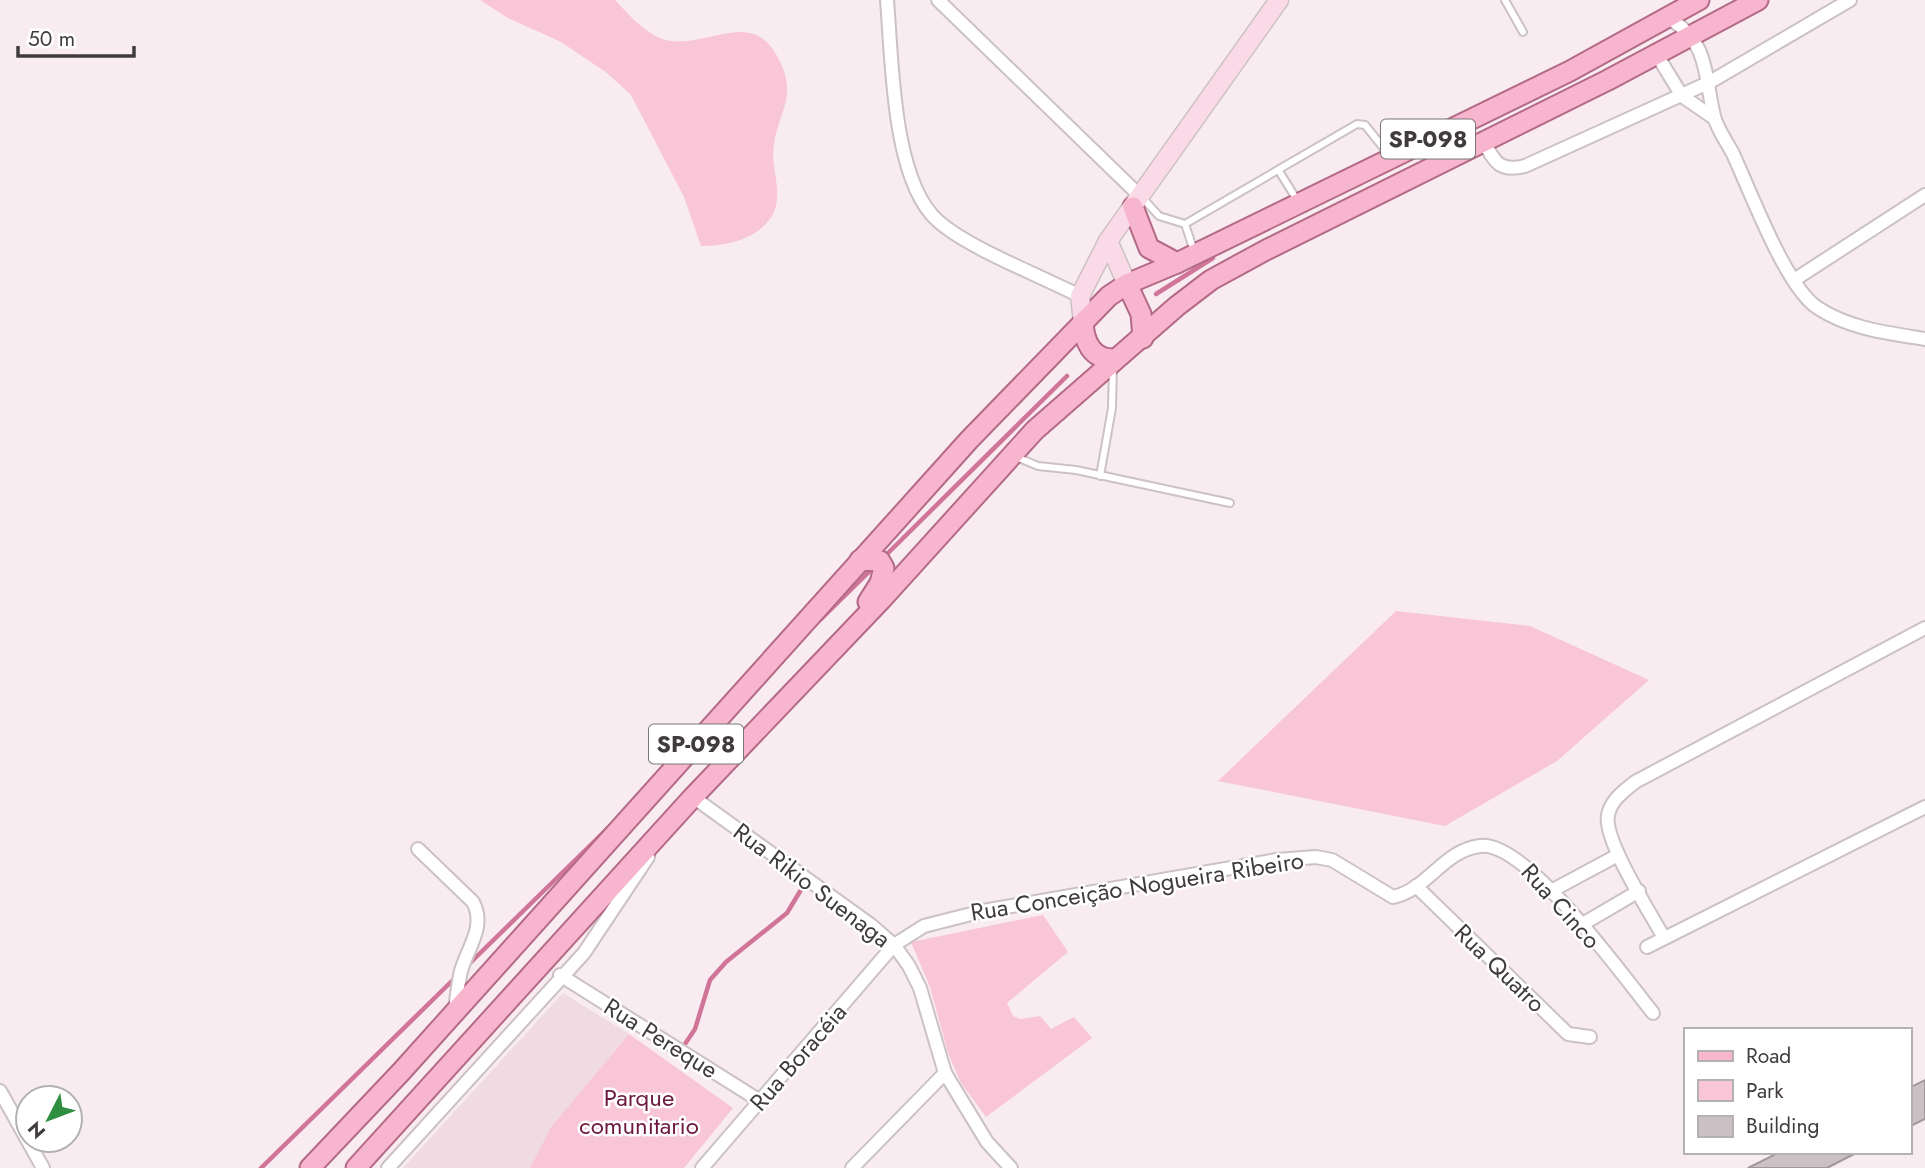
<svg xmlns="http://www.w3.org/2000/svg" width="1925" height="1168" viewBox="0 0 1925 1168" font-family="Jost,sans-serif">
	<rect width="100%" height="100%" fill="#f8ecf0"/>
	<path fill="#efdbe1" d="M563 993 629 1034 551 1127 530 1168H403Z"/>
	<g fill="#f9c6d7">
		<path d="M480 0H615C628 14 643 31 660 38 699 54 746 8 774 51 782 63 788 78 787 92 786 110 776 126 774 144 770 167 783 190 774 212 762 238 728 246 701 246L684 197 631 95 607 73 561 42 508 18Z"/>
		<path d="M1396 611 1530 626 1649 680 1557 761 1445 826 1218 781Z"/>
		<path d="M1043 915 1068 952 1007 1003 1013 1016 1020 1019 1040 1016 1051 1029 1074 1017 1092 1038 986 1117 961 1083 948 1053 930 987 911 942Z"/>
		<path d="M629 1034 733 1108 684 1168H530L551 1127Z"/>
	</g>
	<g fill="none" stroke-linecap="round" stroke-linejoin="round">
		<g stroke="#d17598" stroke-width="4.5">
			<path d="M1156 294 1213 258"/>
			<path d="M884 557 1067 376"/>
			<path d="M819 621 875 566"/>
			<path d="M469 964 610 826"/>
			<path d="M685 1044 695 1029 710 980 726 962 787 913 802 888"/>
			<path d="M261 1168 455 978"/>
		</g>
	</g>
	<g fill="#cbc0c3" stroke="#a2979b" stroke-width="2">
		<path d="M1925 1080V1119L1909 1127V1088Z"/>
		<path d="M1780 1152H1858L1827 1168H1748Z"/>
	</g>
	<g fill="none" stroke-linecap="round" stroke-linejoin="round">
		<g stroke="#ccc1c4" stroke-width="10">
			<g id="lane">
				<path d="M1505 0 1523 32"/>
				<path d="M1279 171 1297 200"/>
				<path d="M1141 196 1159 216 1185 224"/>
				<path d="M1194 251 1185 224 1357 124 1365 125 1390 156"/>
				<path d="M1014 456 1038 466 1076 470 1230 503"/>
				<path d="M1100 476 1112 408 1113 367"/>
			</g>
		</g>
		<g stroke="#ccc1c4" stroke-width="16">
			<g id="street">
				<path d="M887 0C892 58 892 181 938 221 968 248 1041 276 1080 296"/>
				<path d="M938 0 1140 196"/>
				<path d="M1669 18C1710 44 1704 75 1714 116 1717 129 1727 142 1733 154 1750 190 1786 288 1818 308 1850 329 1888 333 1925 339"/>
				<path d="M1657 55 1682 96 1714 118"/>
				<path d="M1484 142C1495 163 1500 172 1525 166L1710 82 1850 0"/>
				<path d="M1794 280 1925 195"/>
				<path d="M693 797 871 925 894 945 909 966 920 988 945 1073 987 1142 1011 1168"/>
				<path d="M418 849 473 902C486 926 468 947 461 971 458 983 457 996 455 1009"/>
				<path d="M1416 886 1568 1034 1590 1037"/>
				<path d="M1551 891 1618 855"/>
				<path d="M1581 925 1639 891"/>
				<path d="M1664 938C1650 912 1603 840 1608 815 1611 800 1624 791 1635 782L1925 628"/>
				<path d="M1647 947 1925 807"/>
				<path d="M560 975 760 1101"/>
				<path d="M0 1091 43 1168"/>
				<path d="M388 1168 584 953 648 857"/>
				<path d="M702 1168 894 945 924 926 983 911 1277 860 1316 857 1332 860 1393 897C1427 890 1444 850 1480 846 1526 840 1623 976 1653 1013"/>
				<path d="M852 1168 945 1073"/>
			</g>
		</g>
		<g stroke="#ccc1c4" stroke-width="21">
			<g id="secondary">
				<path d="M1108 241 1127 284"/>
				<path d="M1083 322 1080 296 1108 241 1279 0"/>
			</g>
		</g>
		<g stroke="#b46a86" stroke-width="23">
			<g id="primary">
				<path d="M1133 207 1149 248 1177 263"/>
				<path d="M1127 284 1141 314 1143 338"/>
				<path d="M1083 322C1084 341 1091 359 1113 359"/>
				<path d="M860 560 880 561 884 568 880 583 868 602"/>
				<path d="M310 1168 401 1072 969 440 1109 296 1127 284 1177 263 1570 71 1699 0"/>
				<path d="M356 1168 693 797 881 600 1035 430 1177 306 1211 280 1266 250 1608 80 1758 0"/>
			</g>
		</g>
		<use href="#lane" stroke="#fff" stroke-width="6"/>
		<use href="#street" stroke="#fff" stroke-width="12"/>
		<use href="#secondary" stroke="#fbdae7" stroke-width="18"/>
		<use href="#primary" stroke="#f8b5ce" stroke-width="19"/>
	</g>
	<g text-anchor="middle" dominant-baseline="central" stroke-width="5" stroke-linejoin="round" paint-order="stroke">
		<g fill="#fff" stroke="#797677" stroke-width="2">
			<rect x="1381" y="119.5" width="94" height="39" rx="5"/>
			<rect x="649" y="724.5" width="94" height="39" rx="5"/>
		</g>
		<g font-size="23" font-weight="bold" fill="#403b3d">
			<text x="1428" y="139">SP-098</text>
			<text x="696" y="744">SP-098</text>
		</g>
		<g font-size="24" fill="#403b3d" stroke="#fff">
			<text transform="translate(812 885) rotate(37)">Rua Rikio Suenaga</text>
			<text transform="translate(1137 886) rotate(-9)">Rua Conceição Nogueira Ribeiro</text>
			<text transform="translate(1561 906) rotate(48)">Rua Cinco</text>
			<text transform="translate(1500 968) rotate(44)">Rua Quatro</text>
			<text transform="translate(661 1038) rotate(32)">Rua Pereque</text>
			<text transform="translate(798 1057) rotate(-49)">Rua Boracéia</text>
		</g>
		<g font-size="24" fill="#6c1940" stroke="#fff">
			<text x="639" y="1097">Parque<tspan x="639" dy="28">comunitario</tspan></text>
		</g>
	</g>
	<rect x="1684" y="1028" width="228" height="126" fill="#ffffff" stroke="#b3b1b1" stroke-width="2"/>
	<rect x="1698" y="1051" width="35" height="10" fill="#f8b5ce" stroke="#b3b1b1" stroke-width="2"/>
	<text x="1746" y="1063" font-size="21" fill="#403b3d">Road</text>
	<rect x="1698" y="1080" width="35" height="21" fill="#f9c6d7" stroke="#b3b1b1" stroke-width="2"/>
	<text x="1746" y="1098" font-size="21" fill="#403b3d">Park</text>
	<rect x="1698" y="1116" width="35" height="21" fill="#cbc0c3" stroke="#b3b1b1" stroke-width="2"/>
	<text x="1746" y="1133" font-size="21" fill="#403b3d">Building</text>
	<g transform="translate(49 1119) rotate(228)"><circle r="33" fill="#ffffff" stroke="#b3b1b1" stroke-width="2"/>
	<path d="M0-5L12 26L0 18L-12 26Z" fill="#2f8e40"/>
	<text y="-10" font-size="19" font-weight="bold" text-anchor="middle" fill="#403b3d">N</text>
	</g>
	<path d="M18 46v10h116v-10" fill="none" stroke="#403b3d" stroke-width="3.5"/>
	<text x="28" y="46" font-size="21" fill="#403b3d" stroke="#ffffff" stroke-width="5" paint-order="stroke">50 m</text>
</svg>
